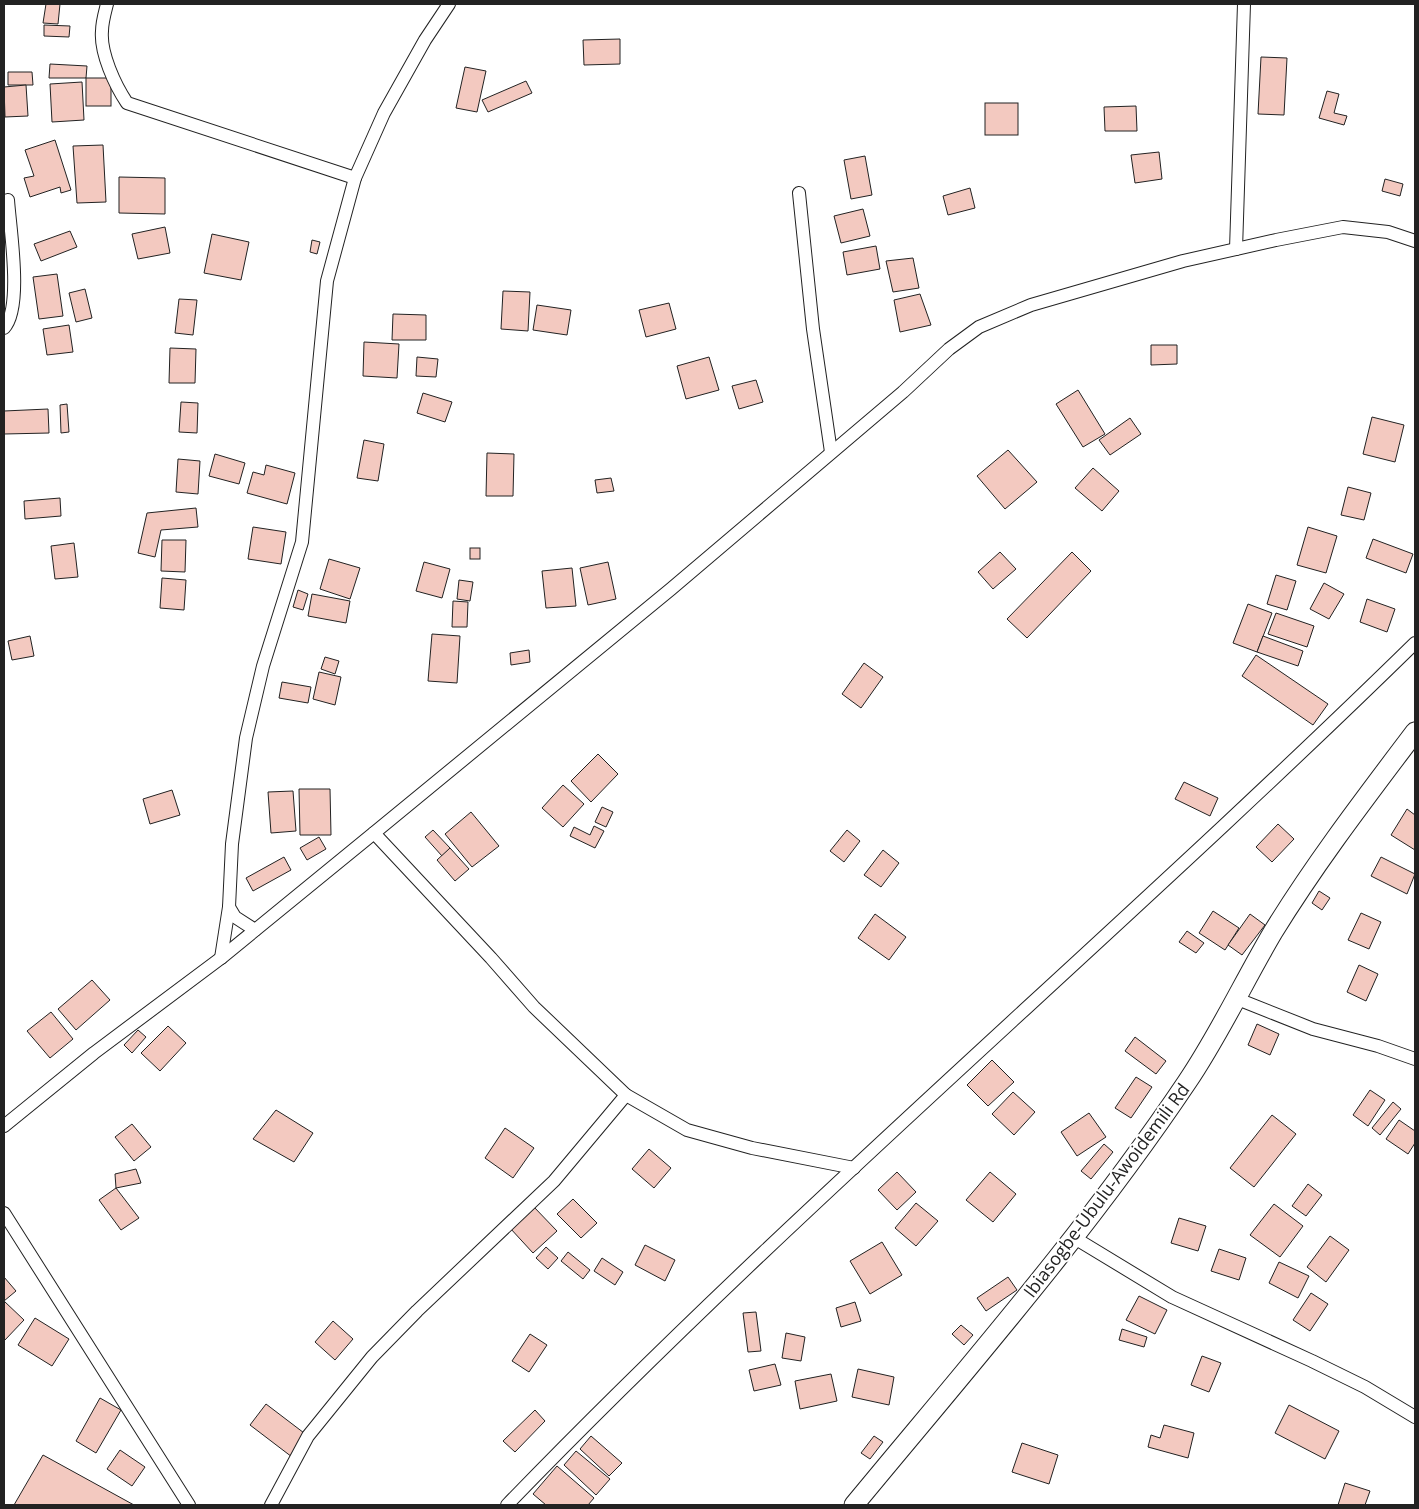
<svg xmlns="http://www.w3.org/2000/svg" width="1419" height="1509" viewBox="0 0 1419 1509" font-family="'Open Sans',sans-serif">
	<rect width="100%" height="100%" fill="#fff"/>
	<g fill="#f3c9c0" stroke="#222">
		<path d="M46 4H60L58 24 43 23Z"/>
		<path d="M44 25 70 26 69 37 44 36Z"/>
		<path d="M620 39V64L584 65 583 40Z"/>
		<path d="M1261 57 1287 58 1284 115 1258 114Z"/>
		<path d="M50 64 87 66 86 78H49Z"/>
		<path d="M465 67 486 71 477 112 456 108Z"/>
		<path d="M8 72H32L33 85H8Z"/>
		<rect x="86" y="78" width="25" height="28"/>
		<path d="M526 81 532 93 488 112 482 100Z"/>
		<path d="M82 82 84 120 52 122 50 84Z"/>
		<path d="M26 85 28 116 5 117 4 87Z"/>
		<path d="M1327 91 1339 94 1334 113 1347 116 1344 125 1319 118Z"/>
		<rect x="985" y="103" width="33" height="32"/>
		<path d="M1136 106 1137 131H1105L1104 107Z"/>
		<path d="M55 140 71 190 61 193 60 187 30 197 24 178 34 176 25 150Z"/>
		<path d="M103 145 106 202 77 203 73 146Z"/>
		<path d="M1159 152 1162 179 1135 183 1131 155Z"/>
		<path d="M865 156 872 195 851 199 844 160Z"/>
		<path d="M119 177 165 178V214L119 213Z"/>
		<path d="M1385 179 1403 184 1400 196 1382 191Z"/>
		<path d="M970 188 975 208 948 215 943 196Z"/>
		<path d="M863 209 870 236 841 243 834 216Z"/>
		<path d="M165 227 170 253 138 259 132 234Z"/>
		<path d="M70 231 77 247 41 261 34 244Z"/>
		<path d="M212 234 249 242 241 280 204 273Z"/>
		<path d="M312 240 320 242 317 254 310 252Z"/>
		<path d="M876 246 880 269 847 275 843 252Z"/>
		<path d="M913 258 919 288 893 292 886 261Z"/>
		<path d="M57 274 63 316 39 319 33 277Z"/>
		<path d="M85 289 92 318 76 322 69 293Z"/>
		<path d="M503 291 530 292 528 331 501 329Z"/>
		<path d="M920 294 931 325 900 332 894 300Z"/>
		<path d="M179 299 197 300 193 335 175 333Z"/>
		<path d="M669 303 676 329 646 337 639 310Z"/>
		<path d="M537 305 571 310 567 335 533 330Z"/>
		<path d="M393 314 426 315V340H392Z"/>
		<path d="M69 325 73 352 47 355 43 329Z"/>
		<path d="M364 342 399 344 397 378 363 376Z"/>
		<path d="M1151 345H1177V364L1151 365Z"/>
		<path d="M170 348 196 349 195 383H169Z"/>
		<path d="M417 357 438 359 436 377 416 376Z"/>
		<path d="M709 357 719 390 686 399 677 366Z"/>
		<path d="M756 380 763 402 739 409 732 386Z"/>
		<path d="M1078 390 1105 434 1083 447 1056 404Z"/>
		<path d="M423 393 452 402 445 422 417 413Z"/>
		<path d="M181 402 198 403 197 433 179 432Z"/>
		<path d="M67 404 69 432 61 433 60 405Z"/>
		<path d="M48 409 49 433 4 434V411Z"/>
		<path d="M1372 417 1404 425 1395 462 1363 454Z"/>
		<path d="M1130 418 1141 434 1110 455 1099 440Z"/>
		<path d="M364 440 384 444 378 481 357 478Z"/>
		<path d="M1008 450 1037 482 1005 509 977 476Z"/>
		<path d="M487 453 514 454 513 496H486Z"/>
		<path d="M215 454 245 463 239 484 209 476Z"/>
		<path d="M178 459 200 461 198 494 176 492Z"/>
		<path d="M266 465 295 473 287 504 247 493 253 472 264 475Z"/>
		<path d="M1093 468 1119 491 1102 511 1075 488Z"/>
		<path d="M611 478 614 491 597 493 595 480Z"/>
		<path d="M1348 487 1371 493 1364 520 1341 515Z"/>
		<path d="M60 498 61 516 25 519 24 501Z"/>
		<path d="M196 508 198 527 161 530 155 557 138 553 147 513Z"/>
		<path d="M253 527 286 532 281 564 248 559Z"/>
		<path d="M1308 527 1337 536 1326 573 1297 565Z"/>
		<path d="M1373 539 1413 554 1406 573 1366 558Z"/>
		<path d="M162 540H186L185 572 161 571Z"/>
		<path d="M74 543 78 577 55 579 51 546Z"/>
		<rect x="470" y="548" width="10" height="11"/>
		<path d="M1000 552 1016 569 993 589 978 572Z"/>
		<path d="M1072 552 1091 571 1027 638 1007 619Z"/>
		<path d="M329 559 360 568 350 599 320 589Z"/>
		<path d="M424 562 450 569 442 598 416 591Z"/>
		<path d="M608 562 616 599 588 605 580 568Z"/>
		<path d="M572 568 576 606 546 608 542 571Z"/>
		<path d="M1276 575 1296 581 1287 610 1267 604Z"/>
		<path d="M162 578 186 580 184 610 160 608Z"/>
		<path d="M459 580 473 582 470 601 457 599Z"/>
		<path d="M1324 583 1344 594 1329 619 1310 609Z"/>
		<path d="M298 590 308 594 303 610 293 607Z"/>
		<path d="M312 594 350 601 346 623 308 616Z"/>
		<path d="M1367 599 1395 609 1387 632 1360 622Z"/>
		<path d="M453 601 468 602 467 627H452Z"/>
		<path d="M1248 604 1272 613 1257 652 1233 643Z"/>
		<path d="M1276 613 1314 626 1307 647 1268 634Z"/>
		<path d="M432 634 460 636 457 683 428 681Z"/>
		<path d="M30 636 34 656 12 660 8 641Z"/>
		<path d="M1263 636 1303 651 1298 666 1257 652Z"/>
		<path d="M529 650 530 662 511 665 510 653Z"/>
		<path d="M1256 655 1328 704 1313 725 1242 676Z"/>
		<path d="M325 657 339 661 335 674 321 669Z"/>
		<path d="M864 663 883 677 861 708 842 694Z"/>
		<path d="M319 672 341 677 335 705 313 699Z"/>
		<path d="M282 682 311 687 308 703 279 698Z"/>
		<path d="M598 754 618 774 591 802 571 781Z"/>
		<path d="M1184 782 1218 798 1210 816 1175 799Z"/>
		<path d="M563 785 584 804 563 827 542 808Z"/>
		<path d="M299 789H330L331 835H300Z"/>
		<path d="M172 790 180 815 150 824 143 799Z"/>
		<path d="M293 791 296 831 271 833 268 792Z"/>
		<path d="M602 807 613 812 606 827 595 822Z"/>
		<path d="M1407 809 1415 815V850L1391 835Z"/>
		<path d="M471 812 499 846 472 867 445 834Z"/>
		<path d="M1278 824 1294 839 1272 862 1256 847Z"/>
		<path d="M594 826 604 831 595 848 570 836 574 827 590 835Z"/>
		<path d="M433 830 450 848 442 856 425 837Z"/>
		<path d="M847 830 860 841 844 862 830 851Z"/>
		<path d="M319 837 326 849 307 860 300 848Z"/>
		<path d="M450 848 469 869 455 881 437 860Z"/>
		<path d="M883 850 899 863 881 887 864 875Z"/>
		<path d="M284 857 291 870 253 891 246 878Z"/>
		<path d="M1381 857 1415 874 1407 894 1371 876Z"/>
		<path d="M1319 891 1330 898 1322 910 1312 903Z"/>
		<path d="M1213 911 1239 928 1225 950 1199 933Z"/>
		<path d="M1361 913 1381 922 1369 949 1348 940Z"/>
		<path d="M875 914 906 937 889 960 858 938Z"/>
		<path d="M1250 914 1265 925 1242 955 1228 945Z"/>
		<path d="M1187 931 1204 943 1196 953 1179 942Z"/>
		<path d="M1359 965 1378 974 1366 1001 1347 992Z"/>
		<path d="M92 980 110 1000 76 1030 58 1009Z"/>
		<path d="M51 1012 73 1039 50 1058 27 1031Z"/>
		<path d="M1257 1024 1279 1034 1270 1055 1248 1045Z"/>
		<path d="M168 1026 186 1043 160 1071 141 1053Z"/>
		<path d="M138 1030 146 1037 132 1053 124 1045Z"/>
		<path d="M1135 1037 1166 1061 1156 1074 1125 1051Z"/>
		<path d="M992 1060 1014 1082 988 1106 967 1085Z"/>
		<path d="M1136 1077 1152 1087 1131 1118 1115 1108Z"/>
		<path d="M1370 1090 1385 1100 1368 1126 1353 1115Z"/>
		<path d="M1013 1092 1035 1112 1014 1135 992 1114Z"/>
		<path d="M1393 1102 1401 1109 1380 1135 1372 1128Z"/>
		<path d="M276 1110 313 1133 294 1162 253 1139Z"/>
		<path d="M1089 1113 1106 1137 1077 1156 1061 1132Z"/>
		<path d="M1272 1115 1296 1134 1254 1187 1230 1168Z"/>
		<path d="M1399 1120 1415 1131V1143L1408 1154 1386 1139Z"/>
		<path d="M132 1124 151 1147 134 1161 115 1137Z"/>
		<path d="M505 1128 534 1148 513 1178 485 1158Z"/>
		<path d="M1104 1144 1113 1152 1091 1179 1081 1171Z"/>
		<path d="M649 1149 671 1168 654 1188 632 1169Z"/>
		<path d="M136 1169 141 1183 116 1188 115 1174Z"/>
		<path d="M897 1172 916 1192 897 1210 878 1190Z"/>
		<path d="M990 1172 1016 1194 993 1222 966 1200Z"/>
		<path d="M1308 1184 1322 1195 1306 1216 1292 1206Z"/>
		<path d="M116 1188 139 1218 121 1230 99 1200Z"/>
		<path d="M573 1199 597 1223 581 1238 557 1214Z"/>
		<path d="M916 1203 938 1221 916 1246 895 1228Z"/>
		<path d="M1274 1204 1303 1226 1280 1257 1250 1235Z"/>
		<path d="M533 1206 557 1231 533 1253 510 1228Z"/>
		<path d="M1179 1218 1206 1226 1198 1251 1171 1243Z"/>
		<path d="M1330 1236 1349 1250 1326 1282 1307 1267Z"/>
		<path d="M882 1242 902 1275 870 1294 850 1261Z"/>
		<path d="M645 1245 675 1260 665 1281 635 1265Z"/>
		<path d="M546 1247 558 1258 548 1269 536 1258Z"/>
		<path d="M1219 1249 1246 1258 1239 1280 1211 1271Z"/>
		<path d="M568 1252 590 1270 583 1279 561 1261Z"/>
		<path d="M602 1258 623 1272 615 1285 594 1271Z"/>
		<path d="M1279 1262 1309 1276 1298 1298 1269 1283Z"/>
		<path d="M4 1277 16 1291 4 1301Z"/>
		<path d="M1008 1277 1017 1290 986 1311 977 1298Z"/>
		<path d="M1311 1293 1328 1304 1310 1331 1293 1320Z"/>
		<path d="M1139 1296 1167 1310 1155 1334 1126 1320Z"/>
		<path d="M4 1301 24 1320 4 1341Z"/>
		<path d="M855 1302 861 1321 841 1327 836 1308Z"/>
		<path d="M756 1312 761 1351 748 1352 743 1313Z"/>
		<path d="M35 1318 69 1339 52 1366 18 1345Z"/>
		<path d="M333 1321 353 1339 335 1360 315 1342Z"/>
		<path d="M961 1325 973 1335 964 1345 952 1334Z"/>
		<path d="M1122 1329 1147 1337 1144 1347 1119 1340Z"/>
		<path d="M786 1333 805 1337 801 1361 782 1358Z"/>
		<path d="M530 1334 547 1345 529 1372 512 1361Z"/>
		<path d="M1202 1356 1221 1363 1209 1392 1191 1385Z"/>
		<path d="M775 1364 781 1385 754 1391 749 1370Z"/>
		<path d="M858 1369 894 1377 889 1405 852 1397Z"/>
		<path d="M831 1374 837 1401 800 1409 795 1381Z"/>
		<path d="M100 1398 121 1410 96 1453 76 1441Z"/>
		<path d="M266 1404 308 1436 292 1457 250 1425Z"/>
		<path d="M1289 1405 1339 1431 1325 1459 1275 1433Z"/>
		<path d="M535 1410 545 1421 515 1452 503 1441Z"/>
		<path d="M1164 1425 1194 1433 1188 1458 1148 1447 1151 1435 1160 1438Z"/>
		<path d="M591 1436 622 1463 609 1476 580 1449Z"/>
		<path d="M874 1436 883 1442 870 1459 861 1453Z"/>
		<path d="M1022 1443 1058 1455 1049 1484 1012 1472Z"/>
		<path d="M120 1450 145 1467 132 1486 107 1469Z"/>
		<path d="M576 1451 610 1479 596 1495 564 1465Z"/>
		<path d="M43 1455 134 1505H14Z"/>
		<path d="M557 1466 594 1498 588 1505H546L533 1494Z"/>
		<path d="M1345 1483 1370 1491 1365 1505H1338Z"/>
	</g>
	<g fill="none" stroke-linecap="round" stroke-linejoin="round">
		<g stroke="#222" stroke-width="14">
			<g id="street">
				<path d="M107 4C105 12 102 22 102 31 100 53 115 85 127 103L355 178"/>
				<path d="M799 193 813 329 831 452"/>
				<path d="M1236 249 1244 4"/>
				<path d="M4 328C23 308 10 229 8 200"/>
				<path d="M374 833 491 958 534 1007 626 1095 687 1130 752 1148 854 1168"/>
				<path d="M229 907 235 917 255 930"/>
				<path d="M221 958 229 907 232 844 246 738 263 666 302 542 327 281 355 178 384 113 425 40 449 4"/>
				<path d="M1235 998 1313 1029 1378 1046 1415 1059"/>
				<path d="M4 1126 94 1053 221 958 374 833 671 589 903 392 949 349 979 327 1031 305 1183 261 1276 240 1343 227 1388 232 1415 241"/>
				<path d="M4 1213 189 1505"/>
				<path d="M1073 1237 1172 1297 1312 1361 1365 1387 1415 1417"/>
				<path d="M271 1505 308 1436 372 1357 417 1311 554 1181 626 1095"/>
				<path d="M507 1505C797 1205 1117 935 1415 643"/>
			</g>
		</g>
		<g stroke="#222" stroke-width="21">
			<path id="secondary" d="M854 1505C968 1367 1087 1231 1187 1082 1219 1035 1244 981 1273 932 1316 862 1366 797 1415 732"/>
		</g>
		<use href="#street" stroke="#fff" stroke-width="12"/>
		<use href="#secondary" stroke="#fff" stroke-width="19"/>
	</g>
	<g text-anchor="middle" dominant-baseline="central" stroke-width="4" stroke-linejoin="round" paint-order="stroke">
		<g font-size="18" fill="#222" stroke="#fff">
			<text transform="translate(1106 1190) rotate(-53)">Ibiasogbe-Ubulu-Awoidemili Rd</text>
		</g>
	</g>
	<rect width="1419" height="1509" fill="none" stroke="#222222" stroke-width="10"/>
</svg>
